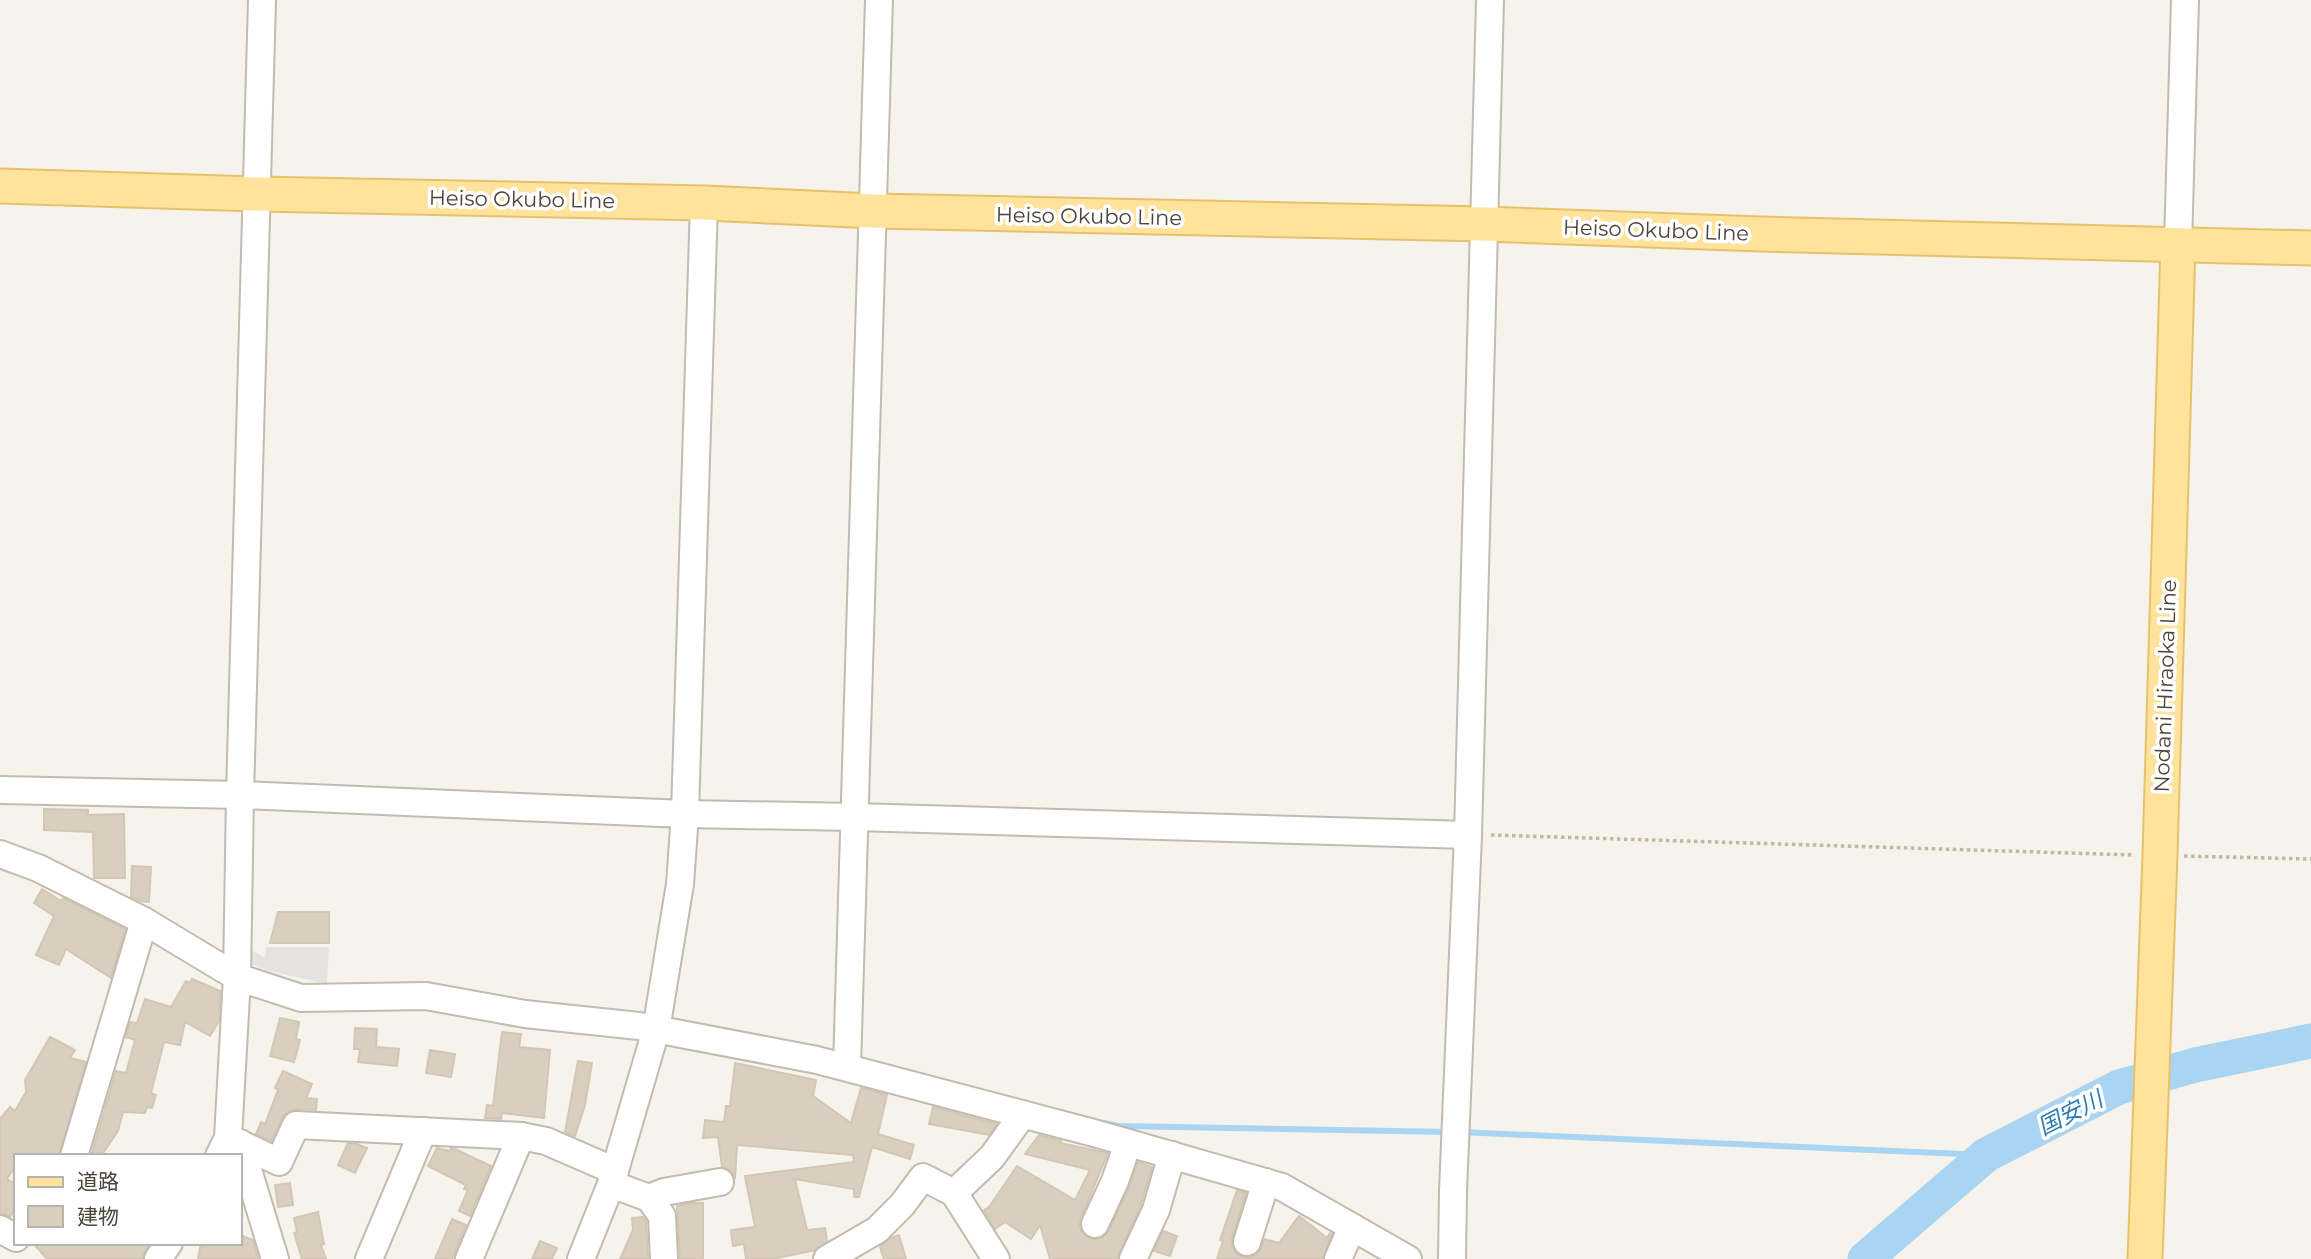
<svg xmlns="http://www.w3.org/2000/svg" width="2311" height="1259" viewBox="0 0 2311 1259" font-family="Montserrat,'Noto Sans JP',sans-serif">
	<rect width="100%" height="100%" fill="#f6f3ec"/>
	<path fill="#e5e3e0" d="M266 947H329L327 984 269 971 242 960 250 949 265 958Z"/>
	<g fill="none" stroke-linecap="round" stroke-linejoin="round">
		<g stroke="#a9d4f2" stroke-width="6">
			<path d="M1104 1123 1119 1126 1449 1132"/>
			<path d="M1460 1132 1986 1155"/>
		</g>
		<path stroke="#a9d4f2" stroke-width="35" d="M1865 1259 1986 1155 2119 1087 2195 1065 2311 1041"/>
	</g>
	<g fill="#d8cfc1" stroke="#d3c7b4" stroke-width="2">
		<path d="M44 809 88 810V815L124 814 125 878H94L93 832 44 830Z"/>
		<path d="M132 866 151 867 149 902 140 901 131 897Z"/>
		<path d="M42 889 61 901 63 898 125 929 111 978 66 949 59 965 36 955 54 916 34 903Z"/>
		<path d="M278 912H329V943H270Z"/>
		<path d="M192 979 220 991 219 1021 210 1036 185 1022 180 1045 164 1042 151 1093 156 1095 152 1108 147 1107 145 1113 123 1112 118 1131 101 1156H91L116 1071 126 1073 135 1040 126 1037 130 1022 137 1023 145 999 171 1007 186 981 190 983Z"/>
		<path d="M280 1018 299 1022 296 1039 300 1040 294 1062 270 1056Z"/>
		<path d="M355 1028 377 1029 376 1047 399 1049 397 1066 358 1062 360 1049H354Z"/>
		<path d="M502 1032 521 1034 519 1047 550 1050 544 1118 502 1113 501 1119 485 1118 487 1105 493 1106Z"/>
		<path d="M50 1037 75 1050 70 1058 86 1062 59 1156H16V1165L7 1179 16 1184V1208L10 1217 0 1213V1119L10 1107 15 1111 26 1092 25 1080Z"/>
		<path d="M430 1050 455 1054 451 1077 426 1073Z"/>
		<path d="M578 1061 592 1063 585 1105 575 1136 565 1132Z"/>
		<path d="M735 1063 816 1080 813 1096 851 1123 861 1088 887 1095 878 1134 914 1145 910 1159 872 1147 859 1197H854V1189L795 1179 807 1230 825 1228 827 1241 815 1250 773 1259H746L744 1244 733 1246 731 1230 755 1227 745 1176 854 1162 853 1155 737 1145 735 1179 732 1171 722 1167 718 1137 703 1138 705 1120 724 1122 726 1106H730Z"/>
		<path d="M283 1071 312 1084 306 1098 317 1099 316 1110 297 1109 287 1112 282 1118 271 1141 256 1134 261 1122 265 1124 278 1090 275 1088Z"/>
		<path d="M933 1107 997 1124 989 1135 929 1124Z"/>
		<path d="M1039 1135 1061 1141 1060 1143 1108 1153 1081 1218 1079 1226 1082 1232 1089 1238 1096 1240 1103 1237 1109 1231 1129 1188 1138 1162 1152 1167 1141 1204 1117 1259H1050L1040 1225 1031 1239 1005 1222 995 1229 984 1210 989 1207 1017 1166 1075 1200 1090 1170 1025 1154Z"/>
		<path d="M348 1143 357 1144 367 1148 355 1173 338 1165Z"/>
		<path d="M437 1148 450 1151 451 1148 455 1149 491 1166 470 1216 459 1211 468 1190 464 1189 466 1185 428 1166Z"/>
		<path d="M290 1183 293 1205 278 1207 275 1185Z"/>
		<path d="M1237 1190 1246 1193 1232 1238V1246L1236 1253 1243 1257H1251L1258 1253 1264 1239 1279 1243 1299 1216 1327 1238 1330 1233 1332 1234 1323 1259H1217L1223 1241 1220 1240Z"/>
		<path d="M692 1203H703V1259H680L677 1206Z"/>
		<path d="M318 1212 324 1244 321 1245 326 1259H302L294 1233 297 1232 294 1218Z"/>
		<path d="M643 1217 646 1221 648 1259H620L633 1230 632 1218Z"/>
		<path d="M452 1219 466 1225 452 1259H435Z"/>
		<path d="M1163 1231 1177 1236 1170 1256 1154 1251Z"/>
		<path d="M240 1235 253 1240 258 1259H198L201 1243H240Z"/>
		<path d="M899 1235 906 1259H884L880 1247 891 1238Z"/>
		<path d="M540 1241 557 1248 552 1259H532Z"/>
		<path d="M33 1243H150L142 1259H47Z"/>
	</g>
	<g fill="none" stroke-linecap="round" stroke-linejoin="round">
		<g stroke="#c2bbae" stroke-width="30">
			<g id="minor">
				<path d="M2178 245 2185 0"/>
				<path d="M0 790 240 795 685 814 855 817 1468 835"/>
				<path d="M0 854 38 868 144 921 237 977 301 998 426 996 525 1014 639 1026 817 1060 1094 1133 1282 1187 1408 1259"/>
				<path d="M847 1067 879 0"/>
				<path d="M228 1138 279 1162 296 1125 521 1136 546 1141 615 1171"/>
				<path d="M240 1143 275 1259"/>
				<path d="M74 1156 144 921"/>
				<path d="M219 1156 228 1138 237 977 240 795 262 0"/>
				<path d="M611 1184 649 1198 662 1216 664 1259"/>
				<path d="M954 1193 996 1259"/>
				<path d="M649 1198 664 1192 720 1182"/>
				<path d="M1095 1224 1115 1181 1128 1143"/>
				<path d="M0 1229 16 1238"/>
				<path d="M1247 1242 1266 1182"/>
				<path d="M158 1259 169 1243"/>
				<path d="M369 1259 423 1131"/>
				<path d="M469 1259 521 1136"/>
				<path d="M581 1259 611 1184 656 1030 680 884 685 814 704 203"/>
				<path d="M827 1259 877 1230 902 1205 923 1177 954 1193 992 1157 1023 1114"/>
				<path d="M1133 1259 1156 1210 1172 1155"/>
				<path d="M1338 1259 1352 1227"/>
				<path d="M1452 1259 1453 1191 1468 835 1490 0"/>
			</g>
		</g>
		<g stroke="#e6c16a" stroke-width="37">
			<g id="major">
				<path d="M0 186 258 194 704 203 874 211 1485 224 1761 234 2311 248"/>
				<path d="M2145 1259 2160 855 2178 245"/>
			</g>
		</g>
		<g stroke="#c4b79f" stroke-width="3.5" stroke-dasharray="3.5 3.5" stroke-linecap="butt">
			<path d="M1491 835 2134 855"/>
			<path d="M2184 856 2311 859"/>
		</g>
		<use href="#minor" stroke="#fff" stroke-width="26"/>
		<use href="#major" stroke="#ffe39c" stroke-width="33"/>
	</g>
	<g text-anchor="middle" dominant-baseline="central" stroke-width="7" stroke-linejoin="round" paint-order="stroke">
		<g font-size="21" fill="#4b4439" stroke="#fff">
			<text transform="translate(522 199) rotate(1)">Heiso Okubo Line</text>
			<text transform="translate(1089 216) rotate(1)">Heiso Okubo Line</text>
			<text transform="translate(1656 230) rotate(2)">Heiso Okubo Line</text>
			<text transform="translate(2165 686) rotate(-88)">Nodani Hiraoka Line</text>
		</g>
		<g font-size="23" font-style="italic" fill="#2e7ab2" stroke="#fff">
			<text transform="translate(2070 1113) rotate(-27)">国安川</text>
		</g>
	</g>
	<rect x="14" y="1154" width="228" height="91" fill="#ffffff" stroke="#b7b4b0" stroke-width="2"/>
	<rect x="28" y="1177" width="35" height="10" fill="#ffe39c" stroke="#b7b4b0" stroke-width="2"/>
	<text x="77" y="1189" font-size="21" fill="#4b4439">道路</text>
	<rect x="28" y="1206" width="35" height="21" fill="#d8cfc1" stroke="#b7b4b0" stroke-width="2"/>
	<text x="77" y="1224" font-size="21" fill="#4b4439">建物</text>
</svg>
